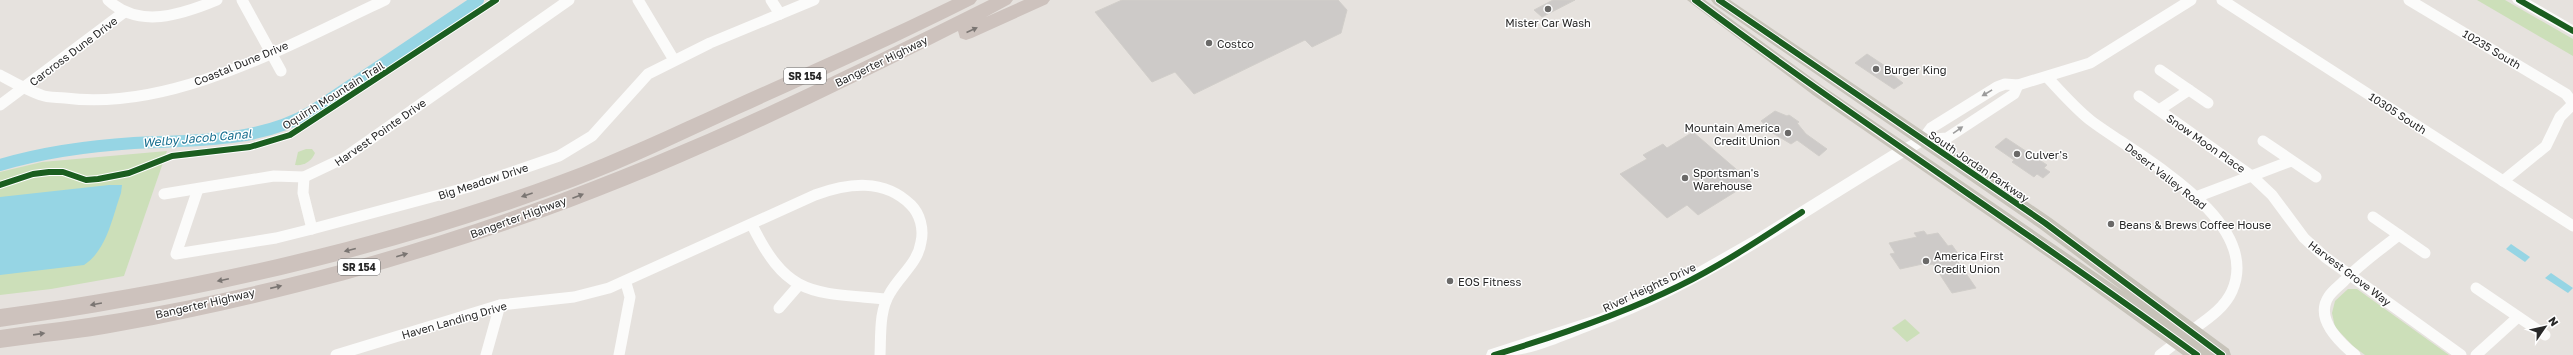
<svg xmlns="http://www.w3.org/2000/svg" width="2573" height="355" viewBox="0 0 2573 355" font-family="'Golos Text',sans-serif">
	<rect width="100%" height="100%" fill="#e6e2de"/>
	<g fill="#ccdfb9">
		<path d="M2477 0H2505L2573 39V56Z"/>
		<path d="M306 149H312L315 153C312 161 304 166 295 165L298 152Z"/>
		<path d="M167 151 124 276 51 289 0 295V172L42 162Z"/>
		<path d="M2348 289H2357L2449 355H2365L2353 346 2335 327 2332 313 2335 301Z"/>
		<path d="M1905 319 1920 333 1907 342 1892 328Z"/>
	</g>
	<g fill="#96d5e4">
		<path d="M109 185H122L121 193C112 218 107 250 84 265L0 275V197Z"/>
		<path d="M2511 244 2530 257 2525 262 2506 249Z"/>
		<path d="M2551 273 2573 288 2568 293 2545 278Z"/>
	</g>
	<g fill="none" stroke-linecap="round" stroke-linejoin="round">
		<path stroke="#96d5e4" stroke-width="12" d="M0 165C44 152 88 146 134 143 194 140 257 143 311 112L478 0"/>
	</g>
	<g fill="#cdcac8" stroke="#d1ceca">
		<path d="M1122 0H1338L1347 10 1341 33 1312 47 1305 40 1194 94 1175 72 1152 82 1095 12Z"/>
		<path d="M1553 0H1575L1542 17 1534 10Z"/>
		<path d="M1867 54 1897 74 1894 76 1903 83 1894 89 1855 63Z"/>
		<path d="M1775 111 1787 116 1789 115 1799 122 1797 123 1806 134 1827 149 1819 156 1797 140 1791 144 1771 132 1761 121Z"/>
		<path d="M1693 132 1751 182 1698 215 1687 205 1667 218 1620 174 1647 159 1643 155 1663 144 1667 148Z"/>
		<path d="M2006 138 2047 165 2044 168 2050 172 2043 178 2037 174 2034 177 2012 162 2014 160 1995 147Z"/>
		<path d="M1924 231 1927 235 1938 233 1948 246 1952 245 1961 258 1956 259 1976 288 1952 293 1933 264 1928 265 1927 263 1900 269 1890 254 1895 253 1889 243 1917 237 1914 233Z"/>
	</g>
	<g fill="none" stroke-linecap="round" stroke-linejoin="round">
		<g stroke="#fbfbfa" stroke-width="11">
			<path d="M108 0C139 29 181 15 217 0"/>
			<path d="M242 0 281 71"/>
			<path d="M638 0 674 60"/>
			<path d="M771 0 780 14"/>
			<path d="M2222 0 2573 226"/>
			<path d="M2409 0 2566 94 2573 103"/>
			<path d="M2160 70 2208 103"/>
			<path d="M0 75C13 82 27 90 41 95 48 98 57 97 65 98 172 112 290 44 385 0"/>
			<path d="M2047 77C2061 92 2074 107 2090 120 2134 154 2264 219 2232 291 2224 309 2206 320 2191 331"/>
			<path d="M2139 96 2253 177 2272 195 2304 238 2325 257 2461 355"/>
			<path d="M0 105 123 13"/>
			<path d="M2159 110 2189 90"/>
			<path d="M1922 140 1931 128 1997 87 2005 84 2018 85 2090 63 2191 0"/>
			<path d="M1922 140 1947 138 2014 94 2018 85"/>
			<path d="M2263 141 2316 177"/>
			<path d="M304 177 303 193 312 229"/>
			<path d="M2503 181 2546 146 2560 117 2573 104"/>
			<path d="M198 189 176 254 276 238 312 229 469 187 559 156 592 136 648 74 710 43 814 0"/>
			<path d="M164 194 274 176 304 177 344 158 569 0"/>
			<path d="M2196 197 2291 161"/>
			<path d="M2373 217 2425 253"/>
			<path d="M752 225C788 298 812 292 886 299"/>
			<path d="M2476 288 2545 335"/>
			<path d="M779 308 799 285"/>
			<path d="M336 355 500 305 574 297 609 288 815 195C848 183 884 178 911 205 920 214 924 229 921 242 918 263 900 275 890 293 879 311 881 334 880 355"/>
			<path d="M486 355 500 305"/>
			<path d="M619 355 630 297 626 283"/>
			<path d="M2160 355 2178 341"/>
			<path d="M2355 355C2339 342 2314 318 2329 296 2333 290 2339 286 2344 281 2361 263 2380 250 2399 235"/>
			<path d="M2476 355 2518 317"/>
		</g>
		<g fill="#fbfbfa" fill-rule="evenodd">
			<path d="M2512 0H2530L2573 25V36L2514 3Z"/>
			<path d="M1922 134 1927 136 1929 140 1927 144C1816 207 1715 285 1594 329 1573 337 1537 353 1516 355 1506 355 1496 355 1486 355L1488 350 1599 314 1679 278 1758 233 1890 151Z"/>
		</g>
		<path fill="#c7c3b9" fill-rule="evenodd" d="M1687 0H1705L1824 87 2124 292 2039 228 1714 4 1711 0H1730L2051 218 2229 349 2231 355H2183L2066 270 1813 95Z"/>
		<g fill="#cdc2bd" fill-rule="evenodd">
			<path d="M952 0H977L974 4C897 43 818 78 739 114 684 139 630 166 573 187 388 256 196 300 0 327V309C191 283 379 242 560 175 617 154 672 128 727 103 802 69 878 36 952 0Z"/>
			<path d="M989 0H1013L1010 4 986 17 1024 0H1050L1047 4 972 38 966 40 960 38 958 31C823 99 686 166 544 217 407 266 265 305 121 331 81 339 40 342 0 348V330C40 324 80 320 120 313 259 289 399 253 532 204 689 148 840 74 989 0Z"/>
		</g>
		<g stroke="#fff" stroke-width="8">
			<g id="cycleway">
				<path d="M1695 0C1859 123 2032 234 2197 355"/>
				<path d="M1719 0 2045 223 2222 355"/>
				<path d="M2519 0 2573 31"/>
				<path d="M0 185 33 174 49 172H63L86 180 98 179 129 173 172 156 250 147 290 135 496 0"/>
				<path d="M1494 355C1557 336 1620 315 1679 286 1722 265 1762 238 1802 212"/>
			</g>
		</g>
		<use href="#cycleway" stroke="#1b5e20" stroke-width="6"/>
	</g>
	<defs><path id="oneway-solid" d="M-6-.8H1V-3.2L6.5 0L1 3.2V.8H-6Z"/></defs>
	<g fill="#7a7572">
		<use href="#oneway-solid" transform="translate(972 30) rotate(-24)"/>
		<use href="#oneway-solid" transform="translate(527 195) rotate(161)"/>
		<use href="#oneway-solid" transform="translate(578 196) rotate(-21)"/>
		<use href="#oneway-solid" transform="translate(350 250) rotate(166)"/>
		<use href="#oneway-solid" transform="translate(402 255) rotate(-16)"/>
		<use href="#oneway-solid" transform="translate(223 280) rotate(168)"/>
		<use href="#oneway-solid" transform="translate(276 287) rotate(-13)"/>
		<use href="#oneway-solid" transform="translate(96 304) rotate(170)"/>
		<use href="#oneway-solid" transform="translate(39 334) rotate(-8)"/>
	</g>
	<g fill="#9c9c9c">
		<use href="#oneway-solid" transform="translate(1987 93) rotate(149)"/>
		<use href="#oneway-solid" transform="translate(1958 130) rotate(-35)"/>
	</g>
	<g fill="#6a6968" stroke="#fff" stroke-width="1.5">
		<circle cx="1548" cy="9" r="4"/>
		<circle cx="1209" cy="43" r="4"/>
		<circle cx="1876" cy="69" r="4"/>
		<circle cx="1788" cy="133" r="4"/>
		<circle cx="2017" cy="154" r="4"/>
		<circle cx="1685" cy="178" r="4"/>
		<circle cx="2111" cy="224" r="4"/>
		<circle cx="1926" cy="261" r="4"/>
		<circle cx="1450" cy="281" r="4"/>
	</g>
	<g text-anchor="middle" dominant-baseline="central" stroke-width="3" stroke-linejoin="round" paint-order="stroke">
		<g fill="#fff" stroke="#686868" stroke-width="1">
			<rect x="784" y="68" width="42" height="16" rx="3"/>
			<rect x="338" y="259" width="42" height="16" rx="3"/>
		</g>
		<g font-size="10" font-weight="bold" fill="#282828">
			<text x="805" y="76">SR 154</text>
			<text x="359" y="267">SR 154</text>
		</g>
		<g font-size="11" fill="#282828" stroke="#fff" text-anchor="start">
			<text x="1548" y="22" text-anchor="middle">Mister Car Wash</text>
			<text x="1217" y="43">Costco</text>
			<text x="1884" y="69">Burger King</text>
			<text x="1780" y="127" text-anchor="end">Mountain America<tspan x="1780" dy="13">Credit Union</tspan></text>
			<text x="2025" y="154">Culver's</text>
			<text x="1693" y="172">Sportsman's<tspan x="1693" dy="13">Warehouse</tspan></text>
			<text x="2119" y="224">Beans &amp; Brews Coffee House</text>
			<text x="1934" y="255">America First<tspan x="1934" dy="13">Credit Union</tspan></text>
			<text x="1458" y="281">EOS Fitness</text>
		</g>
		<g font-size="11" fill="#282828" stroke="#fff">
			<text transform="translate(2492 49) rotate(31)">10235 South</text>
			<text transform="translate(73 51) rotate(-37)">Carcross Dune Drive</text>
			<text transform="translate(881 61) rotate(-26)">Bangerter Highway</text>
			<text transform="translate(241 63) rotate(-22)">Coastal Dune Drive</text>
			<text transform="translate(333 95) rotate(-32)">Oquirrh Mountain Trail</text>
			<text transform="translate(2398 113) rotate(33)">10305 South</text>
			<text transform="translate(380 132) rotate(-35)">Harvest Pointe Drive</text>
			<text transform="translate(2206 143) rotate(35)">Snow Moon Place</text>
			<text transform="translate(1979 166) rotate(34)">South Jordan Parkway</text>
			<text transform="translate(2166 176) rotate(38)">Desert Valley Road</text>
			<text transform="translate(483 181) rotate(-18)">Big Meadow Drive</text>
			<text transform="translate(518 217) rotate(-20)">Bangerter Highway</text>
			<text transform="translate(2350 273) rotate(37)">Harvest Grove Way</text>
			<text transform="translate(1649 287) rotate(-25)">River Heights Drive</text>
			<text transform="translate(205 303) rotate(-13)">Bangerter Highway</text>
			<text transform="translate(454 320) rotate(-16)">Haven Landing Drive</text>
		</g>
		<g font-size="12" font-style="italic" fill="#166e8f" stroke="#fff">
			<text transform="translate(197 138) rotate(-5)">Welby Jacob Canal</text>
		</g>
	</g>
	<g transform="translate(2545 327) rotate(56)" stroke="#ffffff" stroke-width="3" paint-order="stroke">
	<path d="M0-3L7 15L0 10L-7 15Z" fill="#282828"/>
	<text y="-6" font-size="11" font-weight="bold" text-anchor="middle" fill="#282828">N</text>
	</g>
</svg>
